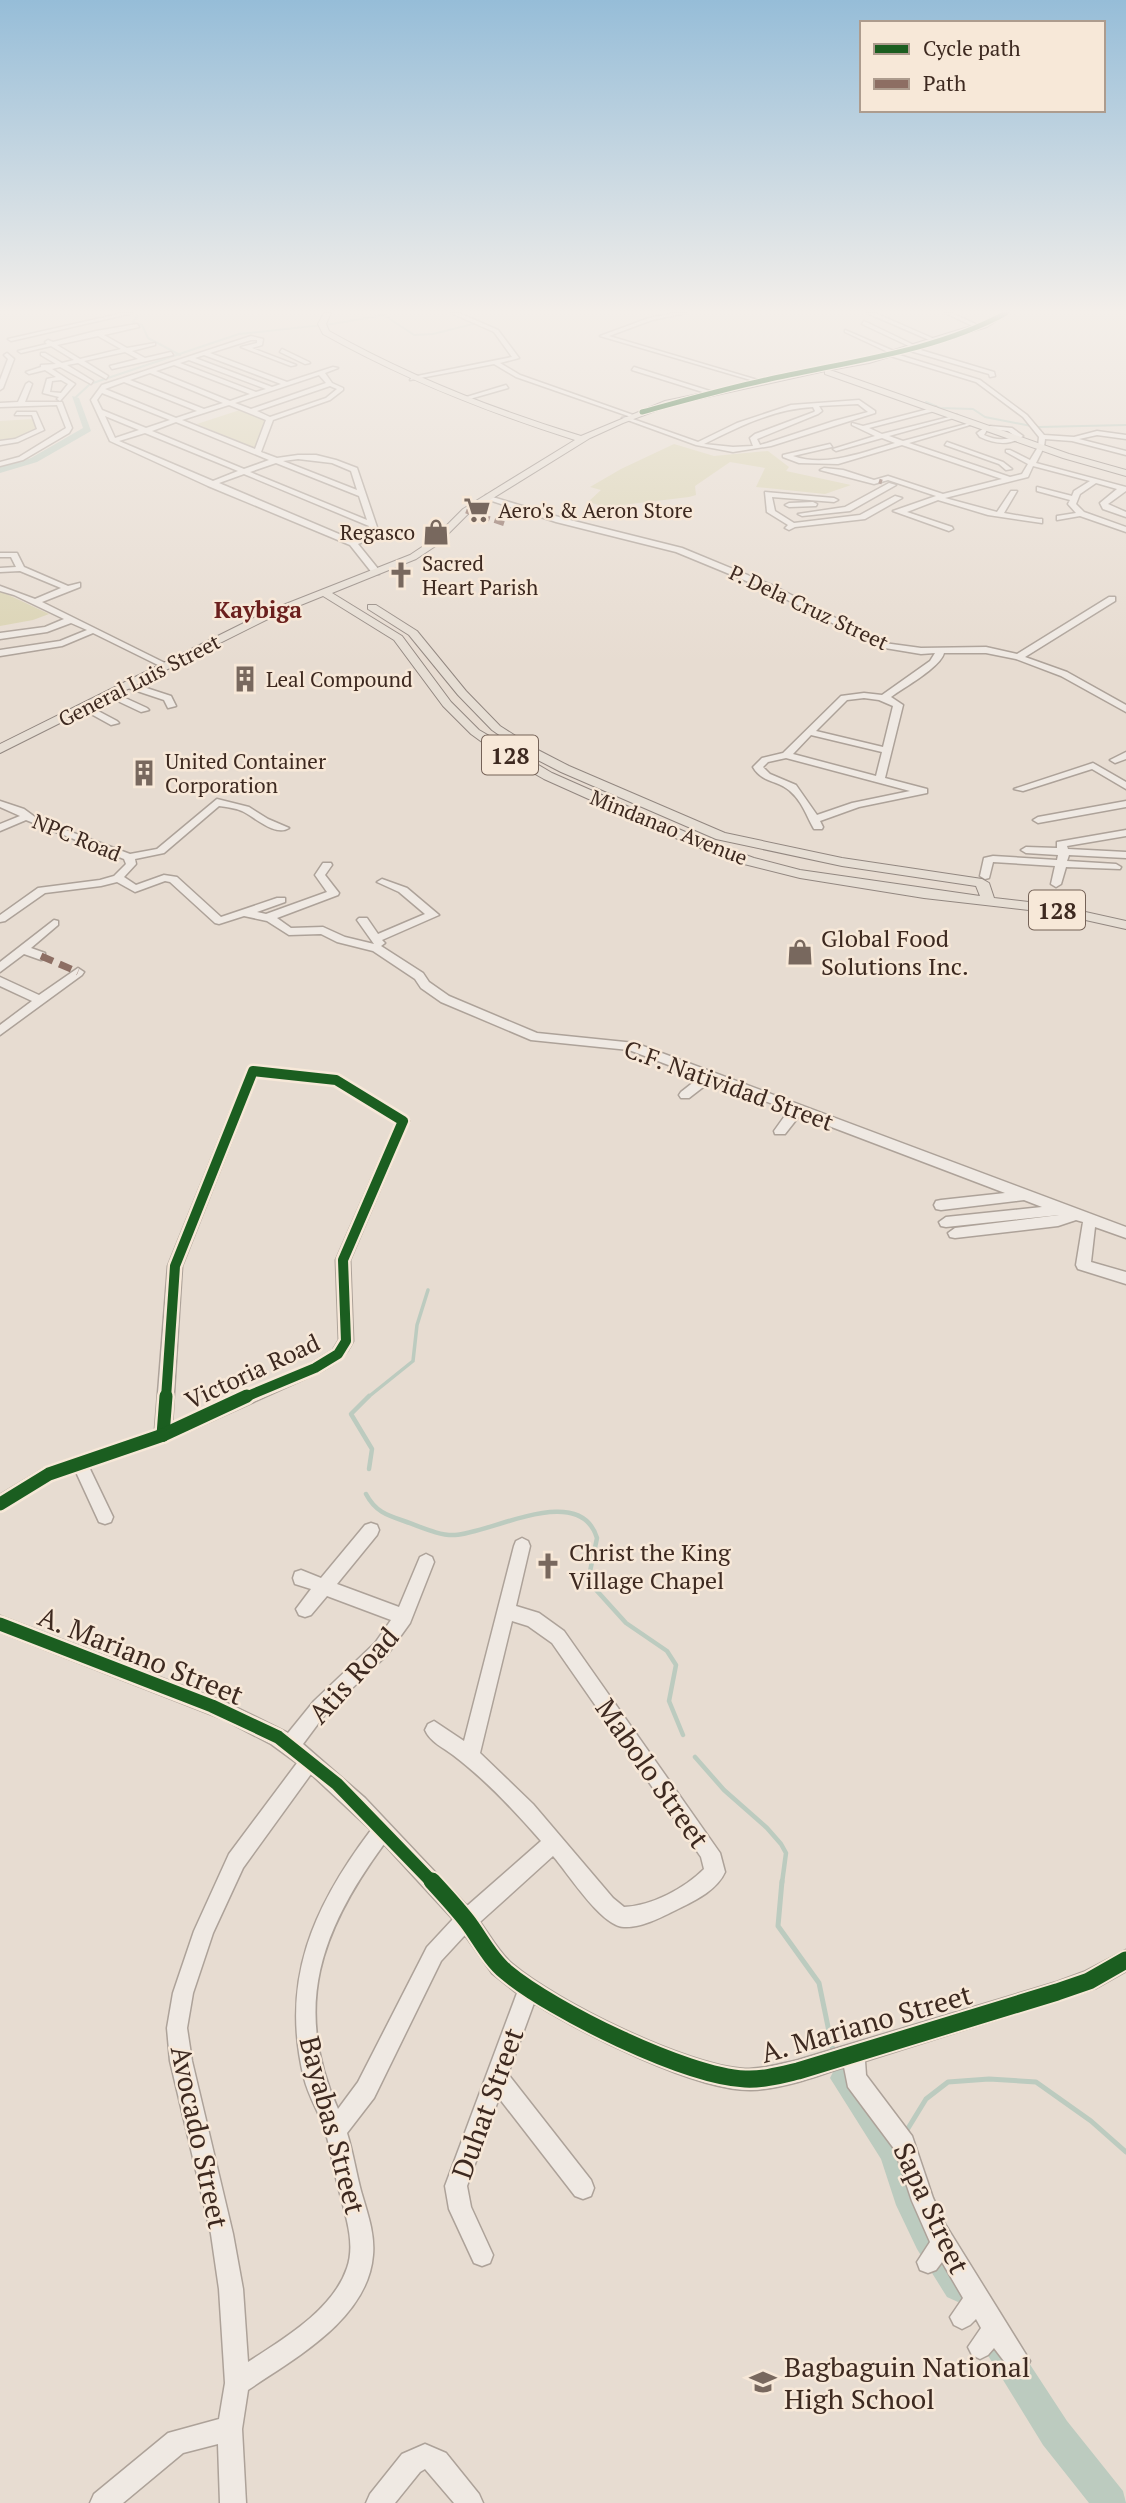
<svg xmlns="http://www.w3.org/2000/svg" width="1126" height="2503" viewBox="0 0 1126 2503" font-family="'PT Serif',serif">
	<rect width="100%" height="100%" fill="#e7dcd1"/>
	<g fill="#dad3b3">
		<path d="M243 409 268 419 256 449 197 424Z"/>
		<path d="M33 419 37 430 16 441 0 442V421Z"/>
		<path d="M674 444 714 456 768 451 789 467 786 471 851 485 825 494 756 487 765 468 730 462 695 486 696 495 689 497 606 507 588 502 601 490 590 487 621 469Z"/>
		<path d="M0 591 49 614 33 620 0 626Z"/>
	</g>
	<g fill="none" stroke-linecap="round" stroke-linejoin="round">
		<g stroke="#bccbbf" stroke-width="2">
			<path d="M136 313 137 317 133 322 142 325 148 338 180 355"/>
			<path d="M75 398 90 384 239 334 332 324 384 315 414 335 433 334 473 324"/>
			<path d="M926 402 940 408 973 409 985 417 1031 426"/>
			<path d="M1039 427 1126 425"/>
		</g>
		<path stroke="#bccbbf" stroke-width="3.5" d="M367 1398 413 1361 417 1325 428 1290"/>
		<g stroke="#bccbbf" stroke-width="4.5">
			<path d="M369 1396 351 1414 372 1449 369 1469"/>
			<path d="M366 1494C375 1511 386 1515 404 1521 419 1526 439 1536 455 1535 491 1533 580 1482 597 1538L588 1581 626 1623 667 1651 676 1665 669 1701 683 1735"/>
			<path d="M695 1757 724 1790 767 1828 781 1844 786 1853 782 1883"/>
		</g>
		<g stroke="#bccbbf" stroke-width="5">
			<path d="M782 1881 778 1926 819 1983 833 2051"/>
			<path d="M839 2064 845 2078"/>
			<path d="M907 2130 926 2099 948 2082 989 2079 1036 2082 1091 2121 1126 2152"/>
		</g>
		<g fill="#bccbbf" fill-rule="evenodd">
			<path d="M72 396 79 398 91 431 37 462 0 473V467L31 458 83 428Z"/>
			<path d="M845 2063 855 2068 896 2129 909 2132 913 2143C899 2178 960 2253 974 2286L969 2297 958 2302 947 2297 917 2249 896 2205 881 2159 830 2078 835 2068Z"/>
			<path d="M1000 2333 1012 2337 1067 2421 1123 2491 1126 2503H1089L1043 2445 984 2349 988 2337Z"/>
		</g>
		<g stroke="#ada299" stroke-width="3">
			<g id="minor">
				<path d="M123 313H133L11 341 8 339Z"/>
				<path d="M451 313H459L498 330 519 358 500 363 520 375 636 416 631 417 516 377 494 364 410 380 412 377 512 357 494 332Z"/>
				<path d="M675 313H686L652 320 609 336 761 381V383L600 336 649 318Z"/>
				<path d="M867 313H875L939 341 934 342Z"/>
				<path d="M945 313H952L982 327 977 328Z"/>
				<path d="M864 321 918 347 914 348 994 372 995 376 990 377 989 374 907 350V348H913L862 324Z"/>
				<path d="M137 324 139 327 104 335 127 348 155 343V345L132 351 145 358 171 352 173 355 112 369 110 366 138 359 125 352 84 361 108 376 106 379 78 363 67 365 93 381 91 384 60 367 52 369 75 384 60 401 57 399 59 397 43 393 47 379 56 377 45 370 29 374 26 372 41 367V365L56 364 41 355V353H45L62 363 74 360 51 346 21 353 18 351 47 344 45 342 48 340 53 342 96 331ZM98 336 121 349 80 359 57 345ZM61 380 68 384 61 393 50 392 52 381Z"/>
				<path d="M845 330 896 352V354L980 380 1027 415 1044 435 1074 437 1097 431 1126 435V439L1097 435 1079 439 1126 451V455L1072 441 1045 439 1044 447 1036 463 1126 487V491L1108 504 1126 512V517L1103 509 1100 503 1117 489 1096 483 1080 494 1076 504 1084 512 1126 527V532L1080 516 1057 520V516L1076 513 1068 504 1070 500 1037 491V487L1072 496 1074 491 1090 481 1033 466 1028 477 945 498 997 512 1011 491H1017L1004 513 1039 519H1042V523L988 515 938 500 907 512 952 527 953 529 949 531 893 511 936 496 888 480 874 484 820 470 824 468 843 470 874 480 888 476 943 494 1002 479 902 445 838 464 799 463 783 457V455L830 444 832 447 793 456C826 468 863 452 895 443L882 438 836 451 833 449 875 436 852 425V423L863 426 936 407 938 410 869 428 882 434 957 415V417L889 436 903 441 970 423V425L909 443 1010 477 1022 474 1028 464 1006 452V450H1010L1030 460 1038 447 1039 437 1023 417 976 382 887 355 888 352 845 332Z"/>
				<path d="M251 336 263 339 262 345 252 348 296 365 291 366 241 347 257 343V340H251L210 353 287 382 333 367 338 368 325 373 332 383 343 388V390L330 400 273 420 261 452 277 458 298 455H316L336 460 357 468 378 530 375 537 358 544 379 570V574H373L350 545 208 486 110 441 91 400 102 385ZM204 355 281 384 272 387 195 358ZM189 360 266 389 256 392 180 363ZM174 365 250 394 230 401 156 371ZM150 373 223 403 204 409 130 380ZM319 375 326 383 251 409 235 403ZM124 382 197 411 176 418 105 389ZM330 386 337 389 326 398 270 417 257 411ZM102 393 170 420 146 428 102 410 97 400ZM229 405 266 420 255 449 182 420ZM105 416 139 430 115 438ZM176 422 269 460 244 469 152 431ZM145 433 238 471 213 481 119 441ZM298 459 332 463 351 471 357 490 283 461ZM276 463 359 496 367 520 250 472ZM244 474 369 526V534L353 540 219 483Z"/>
				<path d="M282 349 309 362 310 363 305 364 280 352Z"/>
				<path d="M7 353 14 359 3 388 0 390V380L8 359 4 355Z"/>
				<path d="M634 367 713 392 714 393 709 394 632 370Z"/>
				<path d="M29 382 32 384 25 402H62L72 428 69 433 23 460 0 466V462L19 457 66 428 57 405 0 407V403L18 402 26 384Z"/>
				<path d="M506 385 508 388 466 400 463 398Z"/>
				<path d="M859 400 875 411V413L771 446 733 452 696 445 622 418 627 417 698 442 737 423 791 405ZM858 404 868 412 834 421 767 443 760 445 757 439 818 414 822 411 819 406ZM813 407 815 411 814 412 755 434 750 438 753 446 733 447 704 444C738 427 774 409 813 407Z"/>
				<path d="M17 412H36L44 430 18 442 0 445V441L15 439 37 429 32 415H15Z"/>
				<path d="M990 426 1012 428 1023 436C1010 446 995 444 980 437L977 433 984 428 987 430 984 435C995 440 1005 441 1015 436L1008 431 988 429Z"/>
				<path d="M947 442 1003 462 1012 469 1006 470 999 464 945 445Z"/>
				<path d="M889 483 896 485 850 511 802 516 798 514 845 507Z"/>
				<path d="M765 492 834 498 838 500 834 502 772 497 775 511 794 523 860 515 895 496 902 498 865 519 795 527 789 530 785 528 788 525 767 512Z"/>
				<path d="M486 495 562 518 682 548 774 586 884 643 921 648 986 647 1017 654 1109 597H1115V601L1025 657 1067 672 1126 705V712L1061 676 1016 659 986 653H944C941 667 903 688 891 697L903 705 885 778 927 789V793L859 807 820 821 823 827 822 829H814C807 817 802 801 790 791 778 780 762 783 753 767L762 758 783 753 841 696 864 693 882 695 930 661 935 653 921 654 879 647 768 590 676 552 556 522 486 499ZM864 698 879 700 893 706 883 747 816 731 847 700ZM811 735 882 752 876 776 793 754ZM786 758 910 791 852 803 817 815 796 785 770 774 763 767 768 762Z"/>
				<path d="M813 502 817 504 816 506 789 507 785 505 789 503Z"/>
				<path d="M0 553H17L24 567 68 586 80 583V587L42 602 171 666 164 668 93 633 62 646 0 656V650L60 641 87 630 71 623 47 632 0 639V633L45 627 64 619 14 595 0 591V586L35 599 61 588 20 571 0 572V568L16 567 11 557H0Z"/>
				<path d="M128 682 171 696 176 706 168 708 164 700 125 687V683Z"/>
				<path d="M110 691 147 708 149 710 141 712 107 696 105 694Z"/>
				<path d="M85 704 117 721 119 723 111 725 82 709 80 707Z"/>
				<path d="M1126 752V759L1115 763 1110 760Z"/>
				<path d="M1093 763 1126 782V789L1092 769 1023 791 1014 789Z"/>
				<path d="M217 799 249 807 268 819 289 828C275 837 255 817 242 811 235 808 226 807 219 806L164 853 135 859 136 864 124 877 136 885 164 875 177 877 221 917 277 898H285V902L257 912 266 914 327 892 315 875 323 863H331L332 865 325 875 339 893 338 895 277 918 291 928 323 927 345 937 374 944 357 920 359 918H367L378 934 425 914 399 892 377 882 382 879 407 888 439 915 382 940 385 943 381 946 423 973 429 982 449 996 537 1033 635 1043 1126 1227V1238L1095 1227 1091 1262 1126 1272V1284L1078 1269 1076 1265 1083 1222 1076 1220 1058 1226 955 1238 950 1237 948 1233 955 1228 1059 1215 946 1227 941 1226 939 1222 946 1217 1042 1207 1024 1200 941 1210 936 1209 934 1205 936 1201 941 1200 1005 1193 800 1115 785 1134H775L774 1131 789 1110 711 1081 689 1098H681L679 1095 681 1092 700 1077 629 1050 531 1040 441 1002 421 988 415 979 373 951 337 942 321 934 289 935 267 921 244 916 219 924 215 923 170 882 165 881 135 892 117 882 101 886 45 893 5 921 0 922V915L38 888 100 880 114 876 126 864 124 859 26 820 0 831V824L20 816 0 807V801L24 809 39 820 130 854 157 849Z"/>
				<path d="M1126 801V807L1038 823 1033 820 1038 817Z"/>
				<path d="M1126 830V836L1067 846 1068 849 1126 852V858L1069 855 1067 861 1116 864 1121 867 1120 869 1066 867 1061 884 1056 887 1051 884 1055 866 993 862 989 878 985 879 980 876 984 858 993 856 1057 860 1058 855 1026 853 1021 850 1026 847 1057 848V842Z"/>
				<path d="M54 920 58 921V925L31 948 45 953V959L41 960 24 954 0 972V962Z"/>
				<path d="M78 968 84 972 82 975 0 1035V1025L32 1001 0 986V977L39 995Z"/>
				<path d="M253 1067 340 1077 409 1121 350 1260 353 1341C344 1359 337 1362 320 1372L169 1440 89 1467 113 1517 111 1522 105 1524 99 1522 76 1472 54 1479 0 1511V1495L43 1469 155 1431 168 1266 247 1071ZM257 1076 333 1084 396 1123 336 1260 339 1340 333 1350 310 1364 172 1424 182 1266Z"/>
				<path d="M371 1523 377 1525 379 1530 377 1535 337 1584 399 1607 420 1557 426 1554 432 1557 434 1562 410 1623 387 1655 326 1713 303 1744 365 1798 467 1906 541 1841C514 1810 486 1780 453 1755 444 1748 430 1742 425 1730L428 1724 434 1721 464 1741 514 1546 516 1541 522 1538 528 1541 530 1546 516 1606 539 1613 564 1631 720 1853 725 1872C717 1890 696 1900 680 1908 664 1916 642 1928 624 1927 601 1926 568 1873 553 1856L480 1922C490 1936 499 1953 512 1964 557 2002 687 2066 745 2069 763 2069 781 2064 798 2060L1057 1982 1084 1972 1126 1950V1971L1096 1988 865 2061 866 2075 912 2136 933 2198 945 2224 1030 2361 1026 2369 1018 2373 1010 2369 994 2348 988 2355 980 2359 972 2355 968 2347 981 2328 976 2319 970 2325 962 2329 954 2325 950 2317 963 2298 942 2262 936 2270 928 2273 920 2270 917 2262 930 2242 912 2201 895 2150 848 2087 844 2067C815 2077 783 2089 751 2090 696 2091 582 2033 534 2003L508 2074 591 2180 594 2188 591 2196 583 2199 575 2196 499 2098 467 2186 471 2207 493 2255 490 2263 482 2266 474 2263 449 2209 445 2186 517 1993 492 1973 465 1935 441 1961 374 2098 347 2133C353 2152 356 2172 361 2191 367 2212 375 2233 373 2255 368 2319 295 2358 248 2390L242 2429 246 2503H220L218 2444 183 2453 123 2503H90L94 2494 168 2433 219 2419 225 2383 219 2289 211 2234 170 2061 167 2028 173 1993 194 1931 229 1854 297 1763 271 1744 223 1719 0 1632V1616L229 1704 288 1733 314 1701 375 1643 391 1620 327 1596 311 1615 305 1617 299 1615 296 1609 311 1589 295 1584 293 1578 295 1572 301 1570 321 1578 365 1525ZM512 1621 528 1626 552 1643 701 1857 704 1869C685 1888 652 1906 624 1907L613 1898 533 1804 480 1753ZM311 1774 371 1830C313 1907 280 1981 304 2078 308 2095 318 2111 324 2127 331 2148 333 2169 339 2190 345 2214 356 2243 347 2268 333 2310 283 2339 248 2362L243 2289 233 2234 192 2061 187 2028 193 1993 213 1933 243 1868ZM384 1844 453 1919 427 1947 358 2082 338 2109C292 2007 321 1930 384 1844Z"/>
				<path d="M425 2444 446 2453 479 2494 483 2503H454L425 2469 420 2472 395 2503H366L370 2494 402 2454Z"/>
			</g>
		</g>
		<g stroke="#928780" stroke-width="2">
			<path id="major" d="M324 313H331L326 324 329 331C409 376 493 409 581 436L665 401 865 359 981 323 1001 313H1009L987 327 869 363 830 370 1069 454 1126 470V476L1063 458 825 374V371L671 405 623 423 590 438 469 513 437 545 416 559 332 593 402 636 451 702 479 730 552 773 699 838 754 858 800 870 980 896 976 886 842 866 716 839 561 772 528 755 492 730 458 695 409 635 368 609V605H376L417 631 466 691 500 726 536 749 569 766 725 833 842 858 982 879 989 883 994 898 1054 905 1126 921V929L1054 913 924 898 800 878 744 864 689 844 544 779 493 750 471 734 443 706 394 640 323 596 276 615 0 753V744L268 611 410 555 431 541 463 509 575 440C487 412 403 379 323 334L318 324Z"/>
		</g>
		<use href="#minor" fill="#efe9e3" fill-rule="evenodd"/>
		<use href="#major" fill="#e6ded4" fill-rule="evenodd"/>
		<path stroke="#8d6e63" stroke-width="4.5" stroke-dasharray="8 4.5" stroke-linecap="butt" d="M879 481 882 482"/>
		<path stroke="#8d6e63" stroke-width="5" stroke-dasharray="10 5" stroke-linecap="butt" d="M466 511 505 524"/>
		<path stroke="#8d6e63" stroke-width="7" stroke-dasharray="13 7" stroke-linecap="butt" d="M41 956 78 972"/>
		<g stroke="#f7e8d8" stroke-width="7">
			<path id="cycleway-far3" d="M642 412C683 401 724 389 766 380 844 362 935 352 1006 313"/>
		</g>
		<g stroke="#f7e8d8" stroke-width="15">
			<path id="cycleway-far2" d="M166 1398 175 1266 253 1071 336 1080 403 1121 343 1260 346 1341 338 1354 315 1368 243 1398"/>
		</g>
		<g stroke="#f7e8d8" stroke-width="18">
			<g id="cycleway-far1">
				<path d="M163 1435 166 1396"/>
				<path d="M163 1435 247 1396"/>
				<path d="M0 1504 49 1474 163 1435"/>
				<path d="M0 1624 212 1706 278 1737 337 1784 433 1883"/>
			</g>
		</g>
		<g stroke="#f7e8d8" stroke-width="21">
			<path id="cycleway" d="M432 1881C444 1894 456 1907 467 1921 480 1938 490 1959 506 1972 553 2011 685 2076 745 2079 763 2080 781 2075 798 2071L1057 1992 1089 1981 1126 1960"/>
		</g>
		<use href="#cycleway-far3" stroke="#1b5e20" stroke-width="5"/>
		<use href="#cycleway-far2" stroke="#1b5e20" stroke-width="10"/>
		<use href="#cycleway-far1" stroke="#1b5e20" stroke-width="13"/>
		<use href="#cycleway" stroke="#1b5e20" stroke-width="17"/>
	</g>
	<linearGradient id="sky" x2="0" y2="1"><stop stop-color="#96bdd8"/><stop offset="0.47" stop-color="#f4efea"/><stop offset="1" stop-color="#f4efea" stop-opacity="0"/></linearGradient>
	<rect width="1126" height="663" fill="url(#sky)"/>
	<defs>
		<g id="supermarket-bare" transform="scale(2.1)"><path d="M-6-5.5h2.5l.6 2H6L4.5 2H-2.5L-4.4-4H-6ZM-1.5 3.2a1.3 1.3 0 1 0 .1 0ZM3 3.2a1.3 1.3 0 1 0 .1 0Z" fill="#78685e" stroke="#f7e8d8" stroke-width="2.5" paint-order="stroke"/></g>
		<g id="shop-bare" transform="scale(2.1)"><path d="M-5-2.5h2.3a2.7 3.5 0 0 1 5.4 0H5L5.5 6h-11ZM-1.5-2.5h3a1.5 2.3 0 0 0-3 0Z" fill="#78685e" stroke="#f7e8d8" stroke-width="2.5" paint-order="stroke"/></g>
		<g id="church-bare" transform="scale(2.1)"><path d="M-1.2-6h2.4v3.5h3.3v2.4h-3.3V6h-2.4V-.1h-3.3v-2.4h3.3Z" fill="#78685e" stroke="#f7e8d8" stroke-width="2.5" paint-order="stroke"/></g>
		<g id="building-bare" transform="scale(2.1)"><path d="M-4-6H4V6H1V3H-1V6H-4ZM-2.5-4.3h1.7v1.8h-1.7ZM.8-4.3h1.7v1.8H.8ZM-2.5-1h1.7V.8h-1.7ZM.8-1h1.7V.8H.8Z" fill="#78685e" stroke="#f7e8d8" stroke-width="2.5" paint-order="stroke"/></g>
		<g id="school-bare" transform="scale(2.1)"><path d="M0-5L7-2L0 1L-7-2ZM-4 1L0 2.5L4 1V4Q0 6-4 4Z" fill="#78685e" stroke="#f7e8d8" stroke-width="2.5" paint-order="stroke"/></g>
	</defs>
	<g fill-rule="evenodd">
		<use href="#supermarket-bare" x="477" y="510"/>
		<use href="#shop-bare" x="436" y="532"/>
		<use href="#church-bare" x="401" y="575"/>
		<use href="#building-bare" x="245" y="679"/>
		<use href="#building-bare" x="144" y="773"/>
		<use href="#shop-bare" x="800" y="952"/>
		<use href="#church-bare" x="548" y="1566"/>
		<use href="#school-bare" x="763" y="2382"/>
	</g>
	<g text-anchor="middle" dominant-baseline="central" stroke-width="5" stroke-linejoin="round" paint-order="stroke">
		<g font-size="21" fill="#3d2920" stroke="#f7e8d8" text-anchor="start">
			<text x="498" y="510">Aero's &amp; Aeron Store</text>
			<text x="415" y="532" text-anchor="end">Regasco</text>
			<text x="422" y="563">Sacred<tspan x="422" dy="24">Heart Parish</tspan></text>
			<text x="266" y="679">Leal Compound</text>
			<text x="165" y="761">United Container<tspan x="165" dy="24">Corporation</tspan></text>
		</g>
		<g font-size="21" fill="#3d2920" stroke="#f7e8d8">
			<text transform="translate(809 607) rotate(25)">P. Dela Cruz Street</text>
			<text transform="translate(139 680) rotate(-27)">General Luis Street</text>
			<text transform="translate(669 827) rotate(22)">Mindanao Avenue</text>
			<text transform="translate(77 837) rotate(22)">NPC Road</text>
		</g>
		<g font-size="23" font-weight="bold" fill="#6b201e" stroke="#f7e8d8">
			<text x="258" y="609">Kaybiga</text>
		</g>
		<g fill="#f7e8d8" stroke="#756257" stroke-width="2">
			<rect x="482" y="735.5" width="56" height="39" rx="5"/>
			<rect x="1029" y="890.5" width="56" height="39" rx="5"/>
		</g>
		<g font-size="23" font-weight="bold" fill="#3d2920">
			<text x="510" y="755">128</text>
			<text x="1057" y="910">128</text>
		</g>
		<g font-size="24" fill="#3d2920" stroke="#f7e8d8" text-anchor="start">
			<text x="821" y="938">Global Food<tspan x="821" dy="28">Solutions Inc.</tspan></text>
			<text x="569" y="1552">Christ the King<tspan x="569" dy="28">Village Chapel</tspan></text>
		</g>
		<g font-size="24" fill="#3d2920" stroke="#f7e8d8">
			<text transform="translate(729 1085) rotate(20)">C.F. Natividad Street</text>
			<text transform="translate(252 1371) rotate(-25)">Victoria Road</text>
		</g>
		<g font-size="28" fill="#3d2920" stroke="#f7e8d8">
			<text transform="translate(141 1655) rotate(22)">A. Mariano Street</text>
			<text transform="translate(353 1675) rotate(-48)">Atis Road</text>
			<text transform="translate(653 1773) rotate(55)">Mabolo Street</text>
			<text transform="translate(866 2023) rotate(-16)">A. Mariano Street</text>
			<text transform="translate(487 2103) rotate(-70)">Duhat Street</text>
			<text transform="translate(333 2125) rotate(75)">Bayabas Street</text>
			<text transform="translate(200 2137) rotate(78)">Avocado Street</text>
			<text transform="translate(932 2208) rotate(65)">Sapa Street</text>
		</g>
		<g font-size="28" fill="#3d2920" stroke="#f7e8d8" text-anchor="start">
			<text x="784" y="2366">Bagbaguin National<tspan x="784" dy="32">High School</tspan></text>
		</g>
	</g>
	<rect x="860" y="21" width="245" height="91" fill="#f7e8d8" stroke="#ad9c8e" stroke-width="2"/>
	<rect x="874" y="44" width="35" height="10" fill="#1b5e20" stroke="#ad9c8e" stroke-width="2"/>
	<text x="923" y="56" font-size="21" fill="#3d2920">Cycle path</text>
	<rect x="874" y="79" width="35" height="10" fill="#8d6e63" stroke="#ad9c8e" stroke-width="2"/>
	<text x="923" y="91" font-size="21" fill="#3d2920">Path</text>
</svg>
